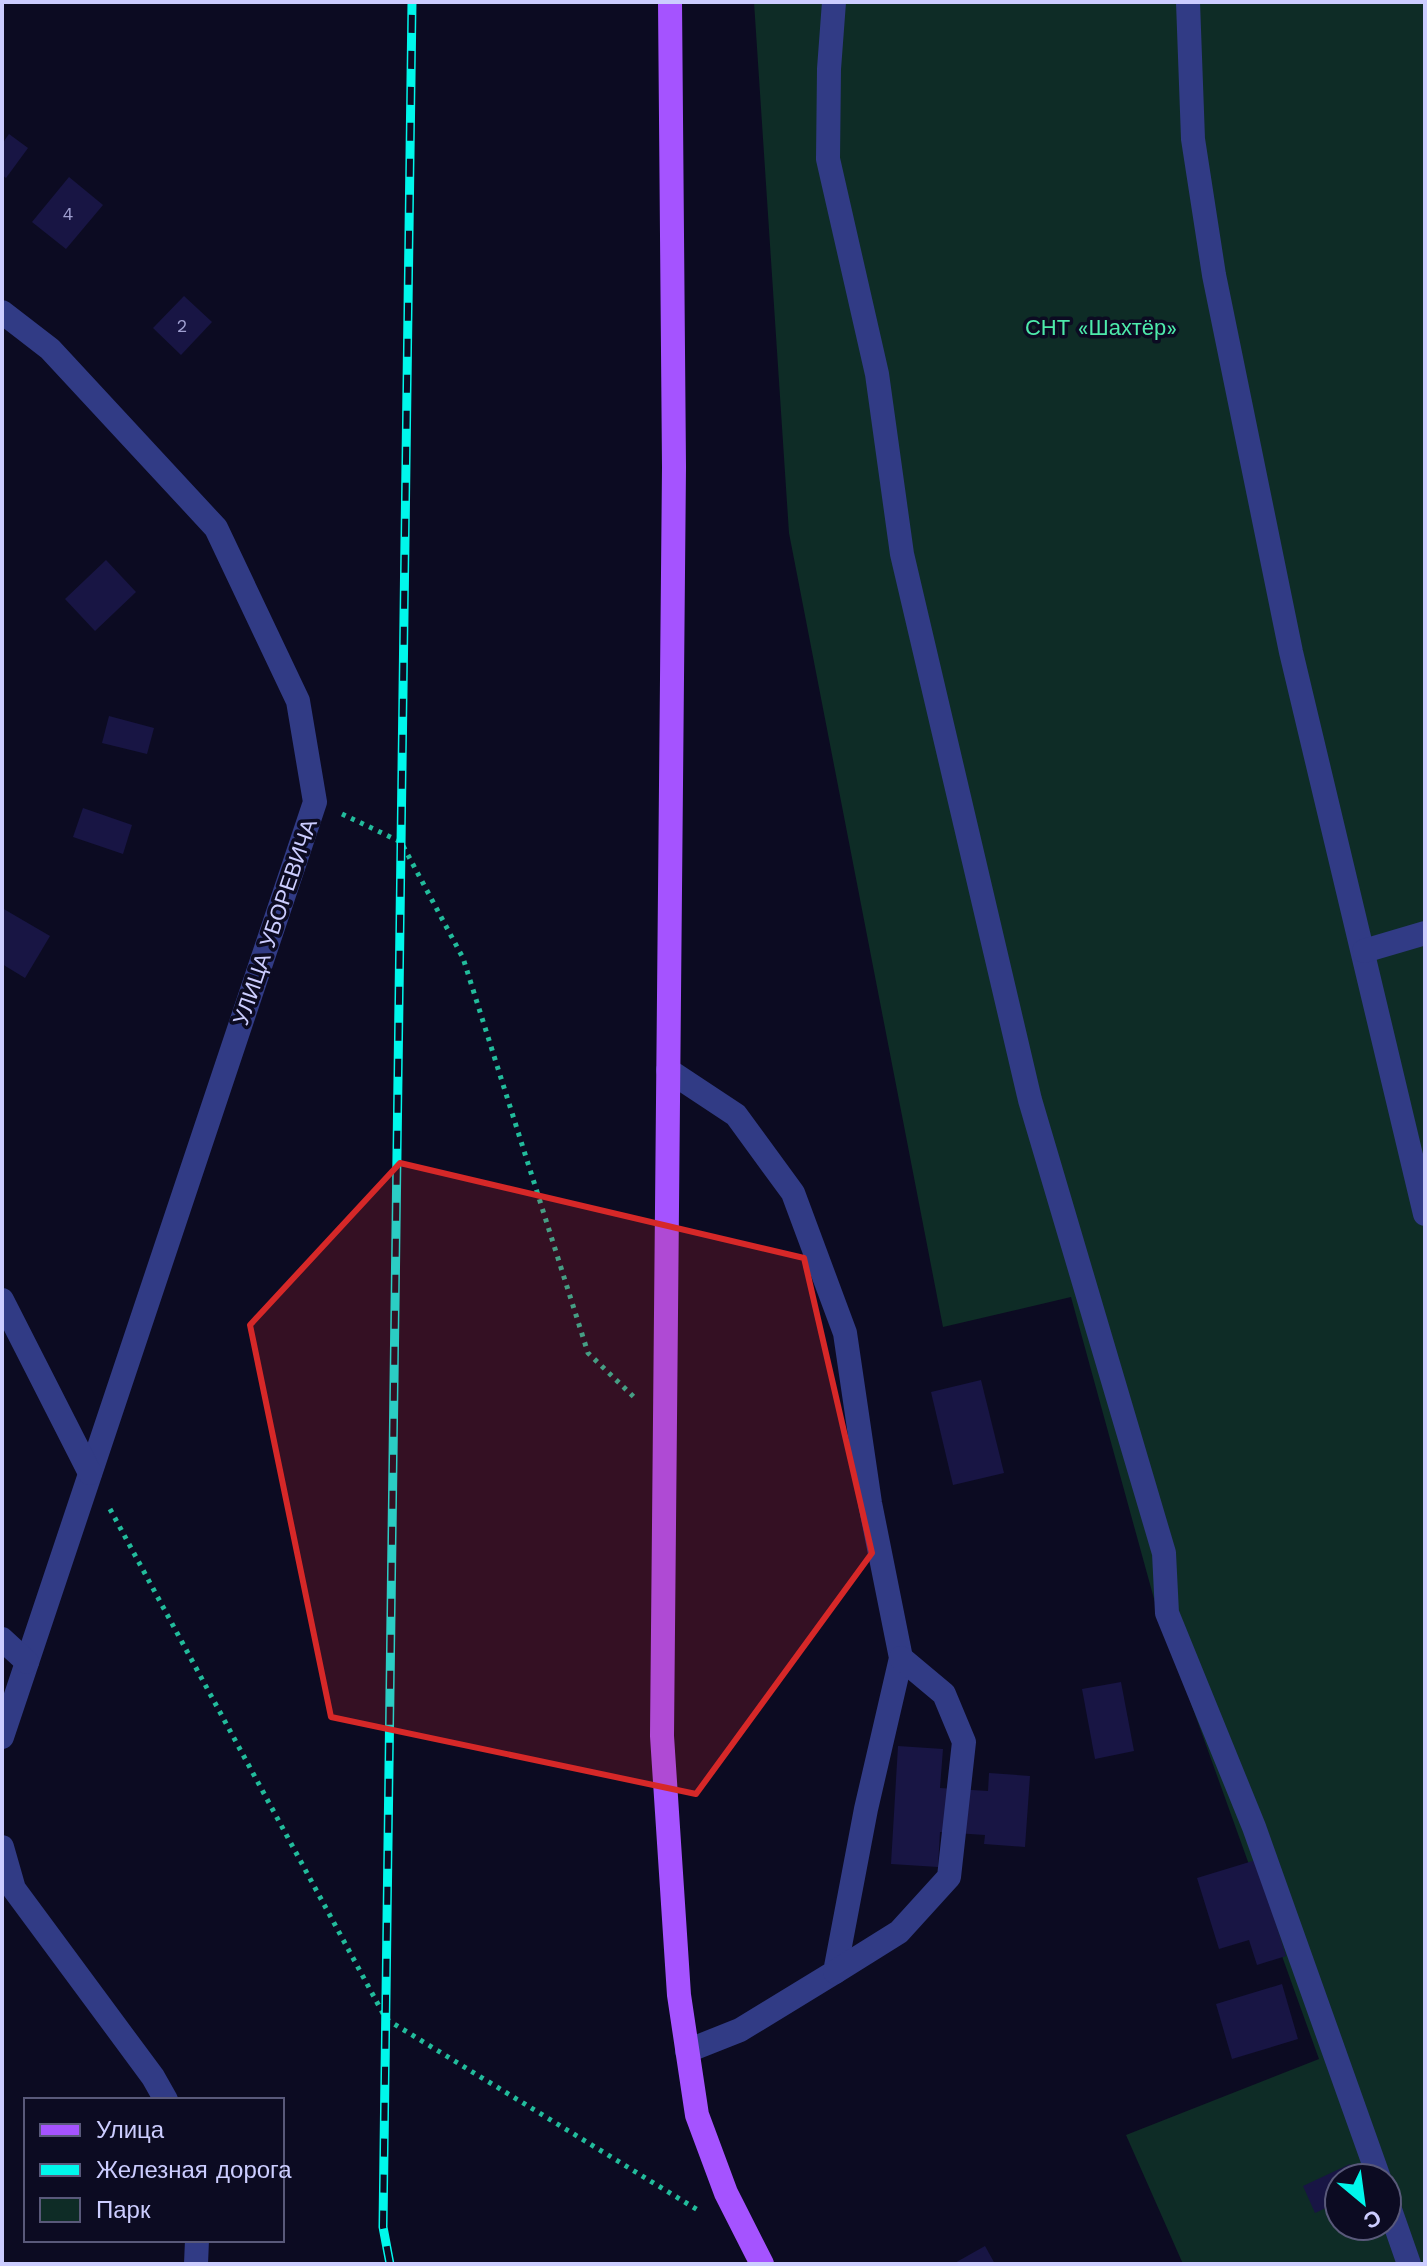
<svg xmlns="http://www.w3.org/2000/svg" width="1427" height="2266" viewBox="0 0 1427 2266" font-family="'Work Sans',sans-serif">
	<rect width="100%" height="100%" fill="#0c0b22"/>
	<path fill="#0e2c26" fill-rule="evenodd" d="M754 2H1425V2264H1183L1126 2135 1319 2059 1156 1606 1071 1297 943 1327 789 533ZM1339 2178H1387V2226H1339Z"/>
	<g fill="#181544">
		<path d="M9 134 28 148 6 178 2 175V144Z"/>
		<path d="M69 177 103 205 66 249 32 222Z"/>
		<path d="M184 296 212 322 181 355 153 328Z"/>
		<path d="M106 560 136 592 95 631 65 599Z"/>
		<path d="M109 716 154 728 147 754 102 743Z"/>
		<path d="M83 808 132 825 123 854 73 837Z"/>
		<path d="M2 908 50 936 25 978 2 964Z"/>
		<path d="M981 1380 1004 1473 953 1485 931 1392Z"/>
		<path d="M1121 1682 1134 1751 1095 1759 1082 1689Z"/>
		<path d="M898 1746 943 1749 940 1788 988 1791 989 1773 1030 1776 1025 1847 984 1844 985 1835 940 1832 938 1867 891 1864Z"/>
		<path d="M1256 1860 1286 1956 1257 1965 1249 1940 1219 1949 1197 1878Z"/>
		<path d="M1282 1984 1298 2039 1232 2059 1216 2004Z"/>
		<path d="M1350 2164 1357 2178H1339V2202L1315 2213 1303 2186Z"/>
		<path d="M985 2246 995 2264H953Z"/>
	</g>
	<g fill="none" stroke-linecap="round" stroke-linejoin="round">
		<g stroke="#22bc9c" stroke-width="5" stroke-dasharray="4 6" stroke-linecap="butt">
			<path d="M342 814 401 842 463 958 588 1353 636 1399"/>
			<path d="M110 1509 386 2019 701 2212"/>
		</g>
		<g stroke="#313b85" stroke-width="24">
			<path d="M834 2 829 69 828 159 877 374 902 554 1030 1100 1164 1553 1167 1613 1254 1827 1379 2178"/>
			<path d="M1188 2 1193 139 1214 275 1291 652 1425 1214"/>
			<path d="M2 312 50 349 216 528 298 701 315 802 2 1737"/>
			<path d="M1364 951 1425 933"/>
			<path d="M668 1070 736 1115 793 1193 845 1333 870 1503 901 1658 866 1809 835 1972 740 2030 687 2051"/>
			<path d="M2 1300 90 1473"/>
			<path d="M2 1639 27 1662"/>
			<path d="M2 1847 14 1889 153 2077 166 2100"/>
			<path d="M835 1972 899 1932 949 1877 964 1742 944 1694 901 1658"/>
			<path d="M1387 2201 1409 2264"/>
			<path d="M196 2264 197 2240"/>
		</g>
		<path stroke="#a553ff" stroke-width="24" d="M670 2 674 467 662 1736 679 1995 697 2115 726 2193 762 2264"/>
		<g stroke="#00f7eb" stroke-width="9">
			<path id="rail" d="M390 2264 383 2227 412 2"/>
		</g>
		<use href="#rail" stroke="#0c0b22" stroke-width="6" stroke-dasharray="18" stroke-linecap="butt"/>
	</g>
	<path fill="#d62828" fill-opacity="0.2" stroke="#d62828" stroke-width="6" stroke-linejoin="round" d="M400 1163 804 1258 872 1553 696 1794 331 1717 250 1325Z"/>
	<g text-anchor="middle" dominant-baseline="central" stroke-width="7" stroke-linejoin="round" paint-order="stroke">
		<g font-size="18" fill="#9f9fd0">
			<text x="68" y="213">4</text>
			<text x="182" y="325">2</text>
		</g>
		<g font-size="22" fill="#4deaab" stroke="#0c0b22">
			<text x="1101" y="327">СНТ «Шахтёр»</text>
		</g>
		<g font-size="22" fill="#cccdff" stroke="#0c0b22">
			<text transform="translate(275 922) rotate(-71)">УЛИЦА УБОРЕВИЧА</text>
		</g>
	</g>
	<rect width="1427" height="2266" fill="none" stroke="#cccdff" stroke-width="8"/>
	<rect x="24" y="2098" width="260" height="144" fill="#0c0b22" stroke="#59597a" stroke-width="2"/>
	<rect x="40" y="2124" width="40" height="12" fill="#a553ff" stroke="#59597a" stroke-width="2"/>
	<text x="96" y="2138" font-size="24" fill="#cccdff">Улица</text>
	<rect x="40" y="2164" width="40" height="12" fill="#00f7eb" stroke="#59597a" stroke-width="2"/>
	<text x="96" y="2178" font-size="24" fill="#cccdff">Железная дорога</text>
	<rect x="40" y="2198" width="40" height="24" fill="#0e2c26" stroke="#59597a" stroke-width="2"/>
	<text x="96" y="2218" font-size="24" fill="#cccdff">Парк</text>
	<g transform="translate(1363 2202) rotate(151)"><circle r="38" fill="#0c0b22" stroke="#59597a" stroke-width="2"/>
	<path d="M0-6L14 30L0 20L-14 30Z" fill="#00f7eb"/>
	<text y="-12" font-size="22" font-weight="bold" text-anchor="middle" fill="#cccdff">С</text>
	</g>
</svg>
